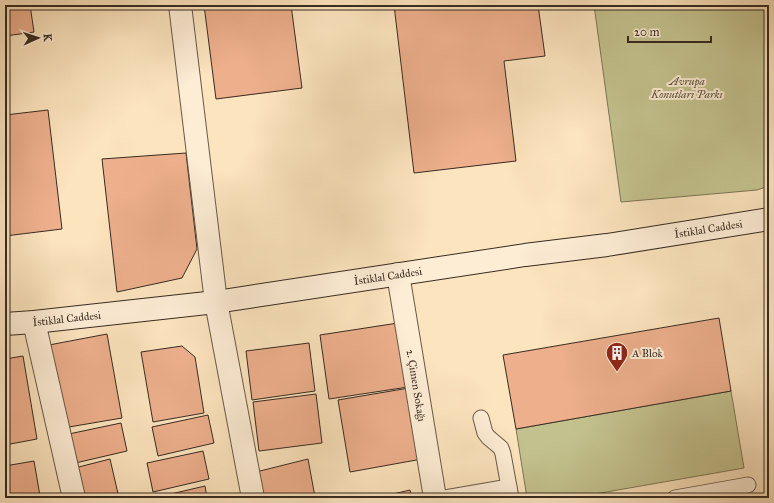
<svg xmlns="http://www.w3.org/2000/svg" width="774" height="503" viewBox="0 0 774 503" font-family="'IM FELL Great Primer',serif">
	<rect width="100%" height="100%" fill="#fce4be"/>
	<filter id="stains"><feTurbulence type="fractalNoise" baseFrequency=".005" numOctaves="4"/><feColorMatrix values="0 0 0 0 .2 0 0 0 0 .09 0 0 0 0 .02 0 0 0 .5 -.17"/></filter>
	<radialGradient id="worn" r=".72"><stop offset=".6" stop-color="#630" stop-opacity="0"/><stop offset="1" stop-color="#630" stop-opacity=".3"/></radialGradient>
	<g fill="#c3c28e" stroke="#7d7658">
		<path d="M594 5H769V186L757 190 621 202Z"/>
		<path d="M731 391 744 468 572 498H527L516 429Z"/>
	</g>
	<g fill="#edaf8c" stroke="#372b21">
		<path d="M5 5H30L34 32 5 36Z"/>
		<path d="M204 5H291L302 88 216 99Z"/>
		<path d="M394 5H538L545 56 504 61 516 161 414 173Z"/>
		<path d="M48 110 62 229 5 236V115Z"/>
		<path d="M186 153 197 249 182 278 117 292 102 159Z"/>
		<path d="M719 318 731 391 516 429 503 355Z"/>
		<path d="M398 323 408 387 329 399 320 335Z"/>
		<path d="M107 334 122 418 63 428 49 345Z"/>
		<path d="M309 343 315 391 252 400 246 351Z"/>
		<path d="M182 346 195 357 204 413 153 422 141 352Z"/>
		<path d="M23 356 37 439 5 445V359Z"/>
		<path d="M409 388 422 459 350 472 338 400Z"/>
		<path d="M316 394 322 443 259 451 253 402Z"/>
		<path d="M208 415 214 443 158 456 152 427Z"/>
		<path d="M121 423 127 451 71 464 64 435Z"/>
		<path d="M203 451 209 479 153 492 147 463Z"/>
		<path d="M110 459 119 498H78L71 469Z"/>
		<path d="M308 459 315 497 309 498H263L256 472Z"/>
		<path d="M34 461 40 496 28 498H5V466Z"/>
		<path d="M205 486 207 498H158V497Z"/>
		<path d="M410 490 412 498H376Z"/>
	</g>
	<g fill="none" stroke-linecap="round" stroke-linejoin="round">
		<g stroke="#685948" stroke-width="17">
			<g id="lane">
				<path d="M481 418 485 433 488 437 501 448 503 454 509 487"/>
				<path d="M445 498 509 487 511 498"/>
				<path d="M675 498 748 485"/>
			</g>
		</g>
		<g stroke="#685948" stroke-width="24">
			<g id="street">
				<path d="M180 5 216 302 253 498"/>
				<path id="s1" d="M398 274 435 498"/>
				<path d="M34 322 74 498"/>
			</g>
		</g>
		<g stroke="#372b21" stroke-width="24">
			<g id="secondary">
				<path id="s2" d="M5 324 34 322 216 302 525 255 607 245 769 219"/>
			</g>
		</g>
		<use href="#lane" stroke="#fdedd5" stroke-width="15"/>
		<use href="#street" stroke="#fdedd5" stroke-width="22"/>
		<use href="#secondary" stroke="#fdedd5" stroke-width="22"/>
	</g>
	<defs>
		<g id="building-pin" transform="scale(1.15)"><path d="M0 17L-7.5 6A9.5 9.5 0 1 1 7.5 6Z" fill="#8f2418" stroke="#fdedd5"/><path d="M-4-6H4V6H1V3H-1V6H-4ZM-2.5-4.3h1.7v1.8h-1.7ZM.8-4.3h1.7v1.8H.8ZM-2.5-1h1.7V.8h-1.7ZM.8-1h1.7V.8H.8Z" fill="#fff"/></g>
	</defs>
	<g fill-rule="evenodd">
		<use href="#building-pin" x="617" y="353"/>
	</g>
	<g text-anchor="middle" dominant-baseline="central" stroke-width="4" stroke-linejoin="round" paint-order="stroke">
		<g font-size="11" font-style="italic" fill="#5a513c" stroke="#fdedd5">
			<text x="687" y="81">Avrupa<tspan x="687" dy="13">Konutları Parkı</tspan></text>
		</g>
		<g font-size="11" fill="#372b21" stroke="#fdedd5">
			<text stroke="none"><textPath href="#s2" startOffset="710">İstiklal Caddesi</textPath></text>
			<text stroke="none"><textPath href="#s2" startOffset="386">İstiklal Caddesi</textPath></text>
			<text stroke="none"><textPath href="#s2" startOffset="62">İstiklal Caddesi</textPath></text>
			<text stroke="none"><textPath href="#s1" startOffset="113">2. Çimen Sokağı</textPath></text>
		</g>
		<g font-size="11" fill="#372b21" stroke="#fdedd5" text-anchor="start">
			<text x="632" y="353">A Blok</text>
		</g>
	</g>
	<rect width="774" height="503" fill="none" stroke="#fce4be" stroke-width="20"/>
	<rect x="6" y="6" width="762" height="491" fill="none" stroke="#372b21" stroke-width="2"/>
	<rect x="10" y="10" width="754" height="483" fill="none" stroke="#372b21"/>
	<g transform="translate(38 38) rotate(87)" stroke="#fdedd5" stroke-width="3" paint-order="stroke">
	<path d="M0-3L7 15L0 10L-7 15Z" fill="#372b21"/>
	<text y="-6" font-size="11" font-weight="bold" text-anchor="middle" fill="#372b21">K</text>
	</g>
	<path d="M628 36v6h83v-6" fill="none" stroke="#372b21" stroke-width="2"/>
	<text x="634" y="36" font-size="12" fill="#372b21" stroke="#fdedd5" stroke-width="3" paint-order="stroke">20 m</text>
	<rect width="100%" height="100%" filter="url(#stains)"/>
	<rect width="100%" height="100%" fill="url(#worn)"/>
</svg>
